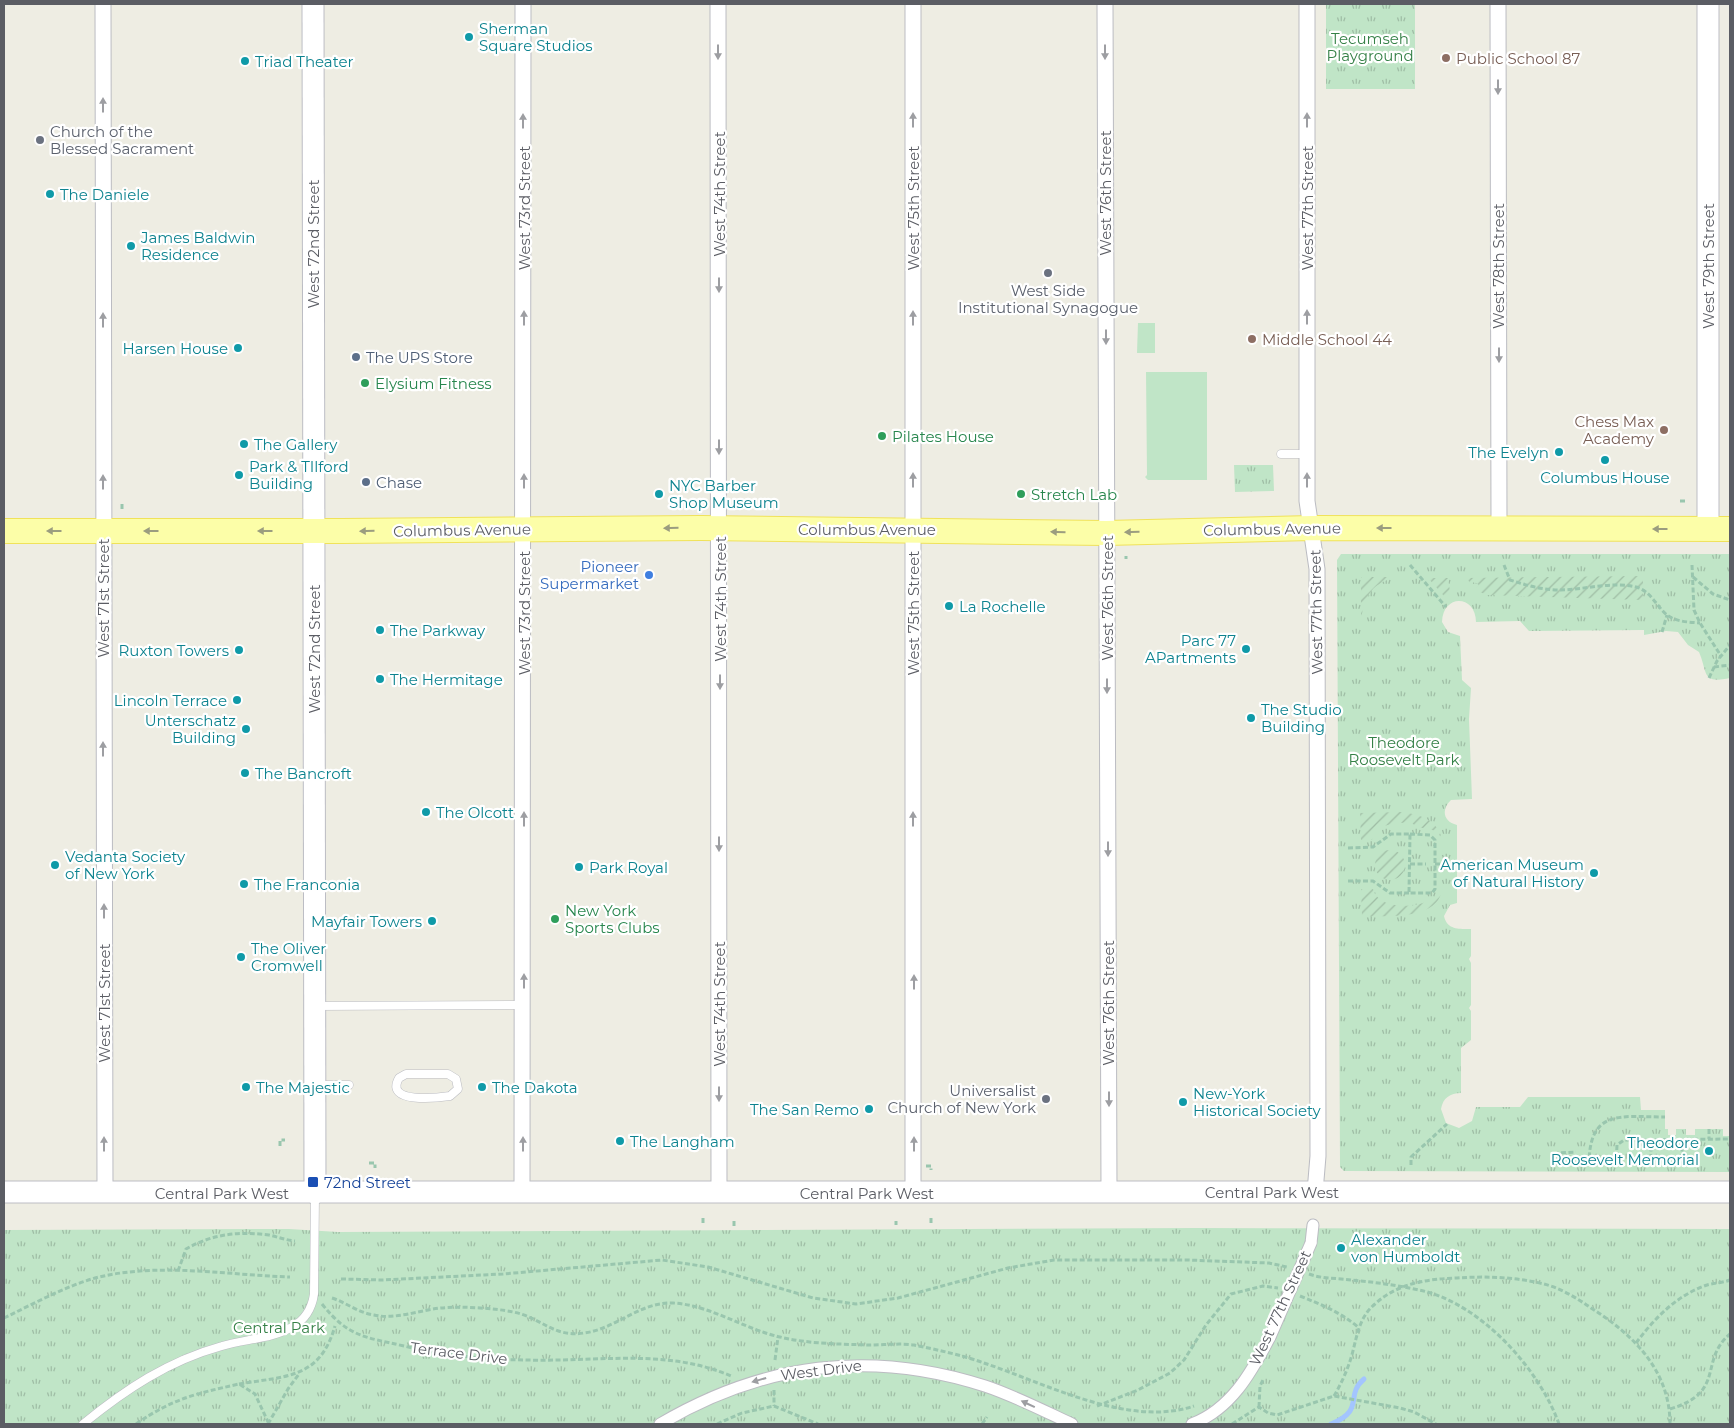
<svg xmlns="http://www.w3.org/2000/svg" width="1734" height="1428" viewBox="0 0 1734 1428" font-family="Montserrat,sans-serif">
	<defs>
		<pattern id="park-tufts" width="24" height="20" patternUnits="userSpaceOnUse" patternTransform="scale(1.25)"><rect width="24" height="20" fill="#c0e5c7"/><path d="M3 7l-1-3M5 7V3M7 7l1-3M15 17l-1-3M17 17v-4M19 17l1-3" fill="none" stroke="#9fbda5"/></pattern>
		<pattern id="garden-furrows" width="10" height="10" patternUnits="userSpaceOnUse" patternTransform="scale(1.25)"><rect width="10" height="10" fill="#c0e5c7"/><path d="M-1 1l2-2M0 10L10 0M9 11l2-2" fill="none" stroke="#9fbda5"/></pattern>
	</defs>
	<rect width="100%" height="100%" fill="#eeede3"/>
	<g fill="#c0e5c7">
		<path d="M1138 323H1155V353H1137Z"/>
		<path d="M1146 372H1207V480H1148L1145 477 1147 475Z"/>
	</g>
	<g fill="url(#park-tufts)">
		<rect x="1326" y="4" width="89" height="85"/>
		<path d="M1234 465H1273L1274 491 1235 492Z"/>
		<path d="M1341 554H1730V678C1701 684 1708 673 1699 652L1688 645 1678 632 1666 631 1644 635V630L1529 631 1520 621 1476 622C1476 595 1443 593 1442 622L1448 632 1460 636 1462 680 1471 688 1469 719 1472 799 1451 800C1441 809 1443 822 1457 825V903L1450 905 1444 916C1447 930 1459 929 1471 929V956L1469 959 1471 963V1005L1469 1008 1471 1011V1040L1461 1048V1093C1450 1093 1443 1098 1441 1109L1446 1123 1459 1128 1472 1121 1476 1107H1520L1528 1097H1640L1641 1110H1665V1129H1668V1135H1676V1129H1686V1135H1695V1129H1723V1136H1730V1172L1344 1171 1340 1167 1337 560Z"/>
		<path d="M1199 1228 1730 1229V1424H4V1230L289 1229 338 1232Z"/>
	</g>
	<g fill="url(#garden-furrows)">
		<path d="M1643 576V600L1487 595 1475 590 1479 585 1474 582 1471 585 1467 578Z"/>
		<path d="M1361 577H1396C1370 585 1368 593 1361 617Z"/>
		<path d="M1428 578H1448L1450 592 1444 596Z"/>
		<path d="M1403 812C1420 815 1438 820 1442 839 1435 824 1421 832 1412 823 1399 822 1375 823 1372 840H1361L1360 813Z"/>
		<circle cx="1390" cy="865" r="15"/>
		<path d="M1442 888C1440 921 1385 916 1362 916L1361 889H1373C1379 914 1435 909 1442 888Z"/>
	</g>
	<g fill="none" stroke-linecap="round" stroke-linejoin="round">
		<path stroke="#a3c5fe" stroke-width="5" d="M1331 1424C1366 1410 1344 1396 1364 1379"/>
		<g stroke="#bbbcc2" stroke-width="9">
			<g id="service">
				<path d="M1281 454H1307"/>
				<path d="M316 1006 524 1005"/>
				<path d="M406 1074H448L456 1079 458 1089 450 1096C437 1098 384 1104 399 1078Z"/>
				<path d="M316 1085H349"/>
				<path d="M83 1424C126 1389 168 1361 222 1346 244 1339 272 1339 292 1327 305 1320 312 1308 314 1294L315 1194"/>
			</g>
		</g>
		<g stroke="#bbbcc2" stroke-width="13">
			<g id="pedestrian">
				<path d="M1311 1243 1313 1225"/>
				<path d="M660 1424C764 1363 870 1349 985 1386 1015 1396 1044 1411 1072 1424"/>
				<path d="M1192 1424C1231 1409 1251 1373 1270 1337"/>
			</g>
		</g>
		<g stroke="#bbbcc2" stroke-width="17">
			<g id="minor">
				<path d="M103 4 105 1193"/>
				<path d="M718 4 719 1194"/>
				<path d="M913 4V1193"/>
				<path d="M1105 4 1109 1192"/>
				<path d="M1307 4V501L1317 569 1318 1156 1315 1192"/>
				<path d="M1498 4 1499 528"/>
				<path d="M522 1193 523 4"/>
			</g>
		</g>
		<g stroke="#bcbdc4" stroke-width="23">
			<g id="secondary">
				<path d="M313 4 315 1193"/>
				<path d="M1708 529V4"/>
				<path d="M4 1192H1730"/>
			</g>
		</g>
		<g stroke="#f0e25a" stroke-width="26">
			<path id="primary" d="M4 531H342L701 528 1106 533 1312 528 1730 529"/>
		</g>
		<g stroke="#99c6ae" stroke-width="3" stroke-dasharray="5 2.5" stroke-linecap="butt">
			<path d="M1680 501H1687"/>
			<path d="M122 509V503"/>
			<path d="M1126 556V559"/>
			<path d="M1410 565 1446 607"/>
			<path d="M1504 565 1510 580C1526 585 1542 590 1559 590 1583 590 1612 581 1636 587 1651 591 1656 606 1667 615 1676 622 1689 622 1700 623"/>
			<path d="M1692 565 1694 610 1700 623 1721 656"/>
			<path d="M1693 577 1713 594 1730 600"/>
			<path d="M1662 632 1667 615"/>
			<path d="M1714 667 1730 665"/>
			<path d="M1709 678 1717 661 1730 645"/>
			<path d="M1410 834 1430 835 1435 840V889L1432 893H1409Z"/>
			<path d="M1348 848 1373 847 1391 834H1410"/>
			<path d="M1410 864H1426"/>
			<path d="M1435 864H1457"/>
			<path d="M1348 881H1373L1390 893H1409"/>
			<path d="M1709 1129V1139"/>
			<path d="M1651 1139V1165"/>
			<path d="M1682 1139V1165"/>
			<path d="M280 1146V1140H285"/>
			<path d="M369 1163H375V1168"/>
			<path d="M1411 1165V1157L1447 1124"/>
			<path d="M1557 1165 1558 1153 1576 1152"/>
			<path d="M1589 1165C1589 1108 1621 1117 1665 1117"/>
			<path d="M1616 1165 1617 1145 1624 1140 1730 1139"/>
			<path d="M926 1166H931V1170"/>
			<path d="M703 1218V1225"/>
			<path d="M931 1218V1224"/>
			<path d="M896 1225V1221"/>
			<path d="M734 1226V1219"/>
			<path d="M178 1271 186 1249C212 1234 239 1231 269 1235 278 1237 285 1240 295 1241"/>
			<path d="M1309 1274C1322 1279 1337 1278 1351 1280 1373 1282 1396 1285 1419 1290 1479 1302 1539 1368 1559 1424"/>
			<path d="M341 1279 383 1280 503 1274 662 1260 708 1267 813 1298 856 1304 898 1298 1008 1268 1054 1260H1187L1269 1263 1287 1267"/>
			<path d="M1300 1296C1322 1305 1340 1312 1358 1327"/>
			<path d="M332 1298C347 1303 359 1313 374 1315 395 1320 420 1310 441 1308 460 1306 494 1308 513 1312 541 1317 553 1338 584 1333 616 1329 639 1302 673 1303 710 1305 744 1329 780 1337 809 1344 840 1344 869 1345 884 1345 900 1343 914 1345 938 1350 962 1355 984 1363 1047 1384 1129 1428 1194 1406"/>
			<path d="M322 1304C348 1337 365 1337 404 1346 454 1358 507 1361 559 1360 617 1359 676 1352 731 1376"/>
			<path d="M4 1318C33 1304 64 1287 95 1278 158 1262 226 1275 290 1277"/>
			<path d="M1636 1343C1654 1319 1675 1297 1704 1286 1712 1283 1722 1283 1730 1280"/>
			<path d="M775 1360 778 1337"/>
			<path d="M239 1384C286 1376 320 1379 335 1326"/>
			<path d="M774 1390V1406"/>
			<path d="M1334 1396C1341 1384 1347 1371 1351 1358 1357 1338 1358 1318 1375 1304 1398 1283 1427 1279 1457 1278 1485 1276 1516 1277 1544 1284 1560 1288 1577 1298 1591 1308 1634 1335 1670 1371 1670 1424"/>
			<path d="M1097 1406 1138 1390 1170 1373 1184 1360 1206 1325 1231 1294 1263 1286 1278 1288"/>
			<path d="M1259 1407 1260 1386 1264 1378"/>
			<path d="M1670 1409C1727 1392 1698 1361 1730 1334"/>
			<path d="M136 1424C174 1398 195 1394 239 1384L255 1394 269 1424"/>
			<path d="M268 1424 288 1389 299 1374"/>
			<path d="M717 1424 742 1413 774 1406 818 1424"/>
			<path d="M982 1424 987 1417"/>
			<path d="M1232 1424 1259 1407 1268 1413 1277 1415 1334 1396 1400 1408 1414 1412 1436 1424"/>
		</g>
		<use href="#service" stroke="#fff" stroke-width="8"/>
		<use href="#pedestrian" stroke="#fff" stroke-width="11"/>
		<use href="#minor" stroke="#fff" stroke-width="15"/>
		<use href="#secondary" stroke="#fff" stroke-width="21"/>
		<use href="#primary" stroke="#fcfea8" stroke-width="24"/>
		<g stroke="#bbbcc2" stroke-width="13" stroke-linecap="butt">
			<path id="pedestrian-bridge" d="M1270 1337 1311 1243"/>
		</g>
		<use href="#pedestrian-bridge" stroke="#fff" stroke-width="11"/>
	</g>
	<defs><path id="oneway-solid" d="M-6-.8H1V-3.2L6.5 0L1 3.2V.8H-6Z" transform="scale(1.25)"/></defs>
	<g fill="#9d9ea2">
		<use href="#oneway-solid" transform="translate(718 52) rotate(90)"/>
		<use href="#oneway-solid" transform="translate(1105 52) rotate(90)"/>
		<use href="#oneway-solid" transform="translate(1498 87) rotate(90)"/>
		<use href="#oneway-solid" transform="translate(103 105) rotate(-90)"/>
		<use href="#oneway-solid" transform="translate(913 120) rotate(-90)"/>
		<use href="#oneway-solid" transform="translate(1307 120) rotate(-90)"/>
		<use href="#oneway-solid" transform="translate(523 121) rotate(-90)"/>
		<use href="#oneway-solid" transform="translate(719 285) rotate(90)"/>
		<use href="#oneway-solid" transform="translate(1307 317) rotate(-90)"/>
		<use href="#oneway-solid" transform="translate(524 318) rotate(-90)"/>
		<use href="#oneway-solid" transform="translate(913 318) rotate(-90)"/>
		<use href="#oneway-solid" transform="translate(103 320) rotate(-90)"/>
		<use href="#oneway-solid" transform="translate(1106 337) rotate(90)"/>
		<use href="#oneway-solid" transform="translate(1499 355) rotate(90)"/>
		<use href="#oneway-solid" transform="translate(719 447) rotate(90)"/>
		<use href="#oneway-solid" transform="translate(913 480) rotate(-90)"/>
		<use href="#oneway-solid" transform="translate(1307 480) rotate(-90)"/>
		<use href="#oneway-solid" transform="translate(524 481) rotate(-90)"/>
		<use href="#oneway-solid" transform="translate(103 482) rotate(-90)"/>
		<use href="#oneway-solid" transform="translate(720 682) rotate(90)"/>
		<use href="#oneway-solid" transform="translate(1107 686) rotate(90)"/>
		<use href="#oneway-solid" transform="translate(103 749) rotate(-90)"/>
		<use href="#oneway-solid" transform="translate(524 819) rotate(-90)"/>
		<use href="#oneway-solid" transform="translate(913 819) rotate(-90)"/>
		<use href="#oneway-solid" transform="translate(719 844) rotate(90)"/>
		<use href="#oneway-solid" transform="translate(1108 849) rotate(90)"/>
		<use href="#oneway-solid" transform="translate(104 911) rotate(-90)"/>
		<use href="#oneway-solid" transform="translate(524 981) rotate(-90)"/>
		<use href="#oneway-solid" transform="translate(914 982) rotate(-90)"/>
		<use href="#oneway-solid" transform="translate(719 1094) rotate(90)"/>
		<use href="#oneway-solid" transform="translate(1109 1099) rotate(90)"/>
		<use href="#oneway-solid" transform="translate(104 1144) rotate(-90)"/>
		<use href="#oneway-solid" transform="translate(523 1144) rotate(-90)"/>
		<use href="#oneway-solid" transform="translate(914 1144) rotate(-90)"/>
		<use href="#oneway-solid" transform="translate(759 1380) rotate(164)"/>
		<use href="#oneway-solid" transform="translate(1028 1404) rotate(-155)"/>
	</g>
	<g fill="#9b9d7f">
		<use href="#oneway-solid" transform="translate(671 528) rotate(179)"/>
		<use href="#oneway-solid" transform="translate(1384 528) rotate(-180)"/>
		<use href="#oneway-solid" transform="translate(1660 529) rotate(-180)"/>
		<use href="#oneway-solid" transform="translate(54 531) rotate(180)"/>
		<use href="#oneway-solid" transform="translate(151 531) rotate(-180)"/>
		<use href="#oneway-solid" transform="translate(265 531) rotate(-180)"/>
		<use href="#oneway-solid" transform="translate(367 531) rotate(179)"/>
		<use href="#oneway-solid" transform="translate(1058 532) rotate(-179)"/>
		<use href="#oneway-solid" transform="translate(1132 532) rotate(179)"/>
	</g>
	<g fill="#0f9aa8" stroke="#fff" stroke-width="2">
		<circle cx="469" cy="37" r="5"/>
		<circle cx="245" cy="61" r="5"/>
		<circle cx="50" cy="194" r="5"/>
		<circle cx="131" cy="246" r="5"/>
		<circle cx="238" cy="348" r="5"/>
		<circle cx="244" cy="444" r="5"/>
		<circle cx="1559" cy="452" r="5"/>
		<circle cx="1605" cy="460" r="5"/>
		<circle cx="239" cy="475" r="5"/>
		<circle cx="659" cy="494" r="5"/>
		<circle cx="949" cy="606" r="5"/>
		<circle cx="380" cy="630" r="5"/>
		<circle cx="1246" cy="649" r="5"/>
		<circle cx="239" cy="650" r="5"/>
		<circle cx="380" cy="679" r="5"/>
		<circle cx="237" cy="700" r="5"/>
		<circle cx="1251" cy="718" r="5"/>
		<circle cx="246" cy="729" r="5"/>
		<circle cx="245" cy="773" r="5"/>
		<circle cx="426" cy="812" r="5"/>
		<circle cx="55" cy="865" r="5"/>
		<circle cx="579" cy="867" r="5"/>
		<circle cx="1594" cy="873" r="5"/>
		<circle cx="244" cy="884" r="5"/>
		<circle cx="432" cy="921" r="5"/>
		<circle cx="241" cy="957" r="5"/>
		<circle cx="246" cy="1087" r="5"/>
		<circle cx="482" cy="1087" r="5"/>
		<circle cx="1183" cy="1102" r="5"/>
		<circle cx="869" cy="1109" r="5"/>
		<circle cx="620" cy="1141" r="5"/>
		<circle cx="1709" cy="1151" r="5"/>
		<circle cx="1341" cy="1248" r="5"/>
	</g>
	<g fill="#8d6e63" stroke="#fff" stroke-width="2">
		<circle cx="1446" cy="58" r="5"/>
		<circle cx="1252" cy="339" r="5"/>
		<circle cx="1664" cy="430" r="5"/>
	</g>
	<g fill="#6b7280" stroke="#fff" stroke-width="2">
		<circle cx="40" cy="140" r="5"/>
		<circle cx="1048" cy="273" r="5"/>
		<circle cx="1046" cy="1099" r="5"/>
	</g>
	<g fill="#5c6f8a" stroke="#fff" stroke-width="2">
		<circle cx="356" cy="357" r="5"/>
		<circle cx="366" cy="482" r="5"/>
	</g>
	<g fill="#2e9e5b" stroke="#fff" stroke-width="2">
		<circle cx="365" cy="383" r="5"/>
		<circle cx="882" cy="436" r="5"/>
		<circle cx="1021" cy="494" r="5"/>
		<circle cx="555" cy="919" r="5"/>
	</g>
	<circle fill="#3f7fe0" stroke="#fff" stroke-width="2" cx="649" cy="575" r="5"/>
	<rect fill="#1a4fb4" stroke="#fff" stroke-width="2" x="307" y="1176" width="12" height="12" rx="2.5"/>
	<g text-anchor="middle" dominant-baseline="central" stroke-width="4.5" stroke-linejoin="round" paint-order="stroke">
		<g font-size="15" fill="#0d838f" stroke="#fff" text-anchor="start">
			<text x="479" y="28">Sherman<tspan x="479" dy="17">Square Studios</tspan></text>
			<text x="255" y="61">Triad Theater</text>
			<text x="60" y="194">The Daniele</text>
			<text x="141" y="237">James Baldwin<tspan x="141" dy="17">Residence</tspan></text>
			<text x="228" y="348" text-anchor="end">Harsen House</text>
			<text x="254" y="444">The Gallery</text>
			<text x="1549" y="452" text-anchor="end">The Evelyn</text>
			<text x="249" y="466">Park &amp; TIlford<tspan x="249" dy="17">Building</tspan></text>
			<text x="1605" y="477" text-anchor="middle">Columbus House</text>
			<text x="669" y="485">NYC Barber<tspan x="669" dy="17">Shop Museum</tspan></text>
			<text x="959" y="606">La Rochelle</text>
			<text x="390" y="630">The Parkway</text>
			<text x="1236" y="640" text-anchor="end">Parc 77<tspan x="1236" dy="17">APartments</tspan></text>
			<text x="229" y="650" text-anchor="end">Ruxton Towers</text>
			<text x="390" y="679">The Hermitage</text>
			<text x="227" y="700" text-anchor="end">Lincoln Terrace</text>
			<text x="1261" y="709">The Studio<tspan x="1261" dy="17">Building</tspan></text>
			<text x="236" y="720" text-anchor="end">Unterschatz<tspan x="236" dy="17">Building</tspan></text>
			<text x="255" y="773">The Bancroft</text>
			<text x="436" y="812">The Olcott</text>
			<text x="65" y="856">Vedanta Society<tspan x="65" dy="17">of New York</tspan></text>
			<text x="1584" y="864" text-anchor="end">American Museum<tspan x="1584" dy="17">of Natural History</tspan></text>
			<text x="589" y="867">Park Royal</text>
			<text x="254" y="884">The Franconia</text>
			<text x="422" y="921" text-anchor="end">Mayfair Towers</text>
			<text x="251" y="948">The Oliver<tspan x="251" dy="17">Cromwell</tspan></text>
			<text x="256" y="1087">The Majestic</text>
			<text x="492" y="1087">The Dakota</text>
			<text x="1193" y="1093">New-York<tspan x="1193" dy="17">Historical Society</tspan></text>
			<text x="859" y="1109" text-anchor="end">The San Remo</text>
			<text x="630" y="1141">The Langham</text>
			<text x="1699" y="1142" text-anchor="end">Theodore<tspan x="1699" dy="17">Roosevelt Memorial</tspan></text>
			<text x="1351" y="1239">Alexander<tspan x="1351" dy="17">von Humboldt</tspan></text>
		</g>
		<g font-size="15" fill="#358147" stroke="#fff">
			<text x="1370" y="38">Tecumseh<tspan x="1370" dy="17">Playground</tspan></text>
			<text x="1404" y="742">Theodore<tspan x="1404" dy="17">Roosevelt Park</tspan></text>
			<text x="279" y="1327">Central Park</text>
		</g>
		<g font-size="15" fill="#785e54" stroke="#fff" text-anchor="start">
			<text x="1456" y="58">Public School 87</text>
			<text x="1262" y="339">Middle School 44</text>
			<text x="1654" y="421" text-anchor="end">Chess Max<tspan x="1654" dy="17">Academy</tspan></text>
		</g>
		<g font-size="15" fill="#5b616d" stroke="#fff" text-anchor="start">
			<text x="50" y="131">Church of the<tspan x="50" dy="17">Blessed Sacrament</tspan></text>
			<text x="1048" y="290" text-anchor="middle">West Side<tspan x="1048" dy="17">Institutional Synagogue</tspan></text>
			<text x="1036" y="1090" text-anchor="end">Universalist<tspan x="1036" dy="17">Church of New York</tspan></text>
		</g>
		<g font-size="15" fill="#5b5d64" stroke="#fff">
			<text transform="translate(1105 193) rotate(-90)">West 76th Street</text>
			<text transform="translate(719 194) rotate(-90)">West 74th Street</text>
			<text transform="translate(524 208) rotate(-90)">West 73rd Street</text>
			<text transform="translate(913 208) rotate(-90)">West 75th Street</text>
			<text transform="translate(1307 208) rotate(-90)">West 77th Street</text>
			<text transform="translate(313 244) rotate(-90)">West 72nd Street</text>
			<text transform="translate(1498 266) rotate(-90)">West 78th Street</text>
			<text transform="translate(1708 266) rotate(-90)">West 79th Street</text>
			<text x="867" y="529">Columbus Avenue</text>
			<text transform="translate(1272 529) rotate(-1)">Columbus Avenue</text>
			<text transform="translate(462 530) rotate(-1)">Columbus Avenue</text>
			<text transform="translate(103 598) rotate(-90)">West 71st Street</text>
			<text transform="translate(1107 598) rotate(-90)">West 76th Street</text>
			<text transform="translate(720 599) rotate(-90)">West 74th Street</text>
			<text transform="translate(1316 612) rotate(-91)">West 77th Street</text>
			<text transform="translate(524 613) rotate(-90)">West 73rd Street</text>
			<text transform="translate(913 613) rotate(-90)">West 75th Street</text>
			<text transform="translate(314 649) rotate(-90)">West 72nd Street</text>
			<text transform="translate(104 1003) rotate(-90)">West 71st Street</text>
			<text transform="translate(1108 1003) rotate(-90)">West 76th Street</text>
			<text transform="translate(719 1004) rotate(-90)">West 74th Street</text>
			<text x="1272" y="1192">Central Park West</text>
			<text x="222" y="1193">Central Park West</text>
			<text x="867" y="1193">Central Park West</text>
			<text transform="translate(1280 1308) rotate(-65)">West 77th Street</text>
			<text transform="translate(459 1353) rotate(7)">Terrace Drive</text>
			<text transform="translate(821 1370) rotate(-7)">West Drive</text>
		</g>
		<g font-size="15" fill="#4e5e75" stroke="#fff" text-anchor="start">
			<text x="366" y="357">The UPS Store</text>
			<text x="376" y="482">Chase</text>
		</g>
		<g font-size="15" fill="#27864d" stroke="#fff" text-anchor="start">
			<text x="375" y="383">Elysium Fitness</text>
			<text x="892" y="436">Pilates House</text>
			<text x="1031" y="494">Stretch Lab</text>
			<text x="565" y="910">New York<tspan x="565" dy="17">Sports Clubs</tspan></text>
		</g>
		<g font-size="15" fill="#366cbe" stroke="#fff" text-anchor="end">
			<text x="639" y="566">Pioneer<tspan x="639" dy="17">Supermarket</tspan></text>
		</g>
		<g font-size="15" fill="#164399" stroke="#fff" text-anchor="start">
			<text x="324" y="1182">72nd Street</text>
		</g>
	</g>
	<rect width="1734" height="1428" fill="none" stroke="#5b5d64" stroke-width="10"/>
</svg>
